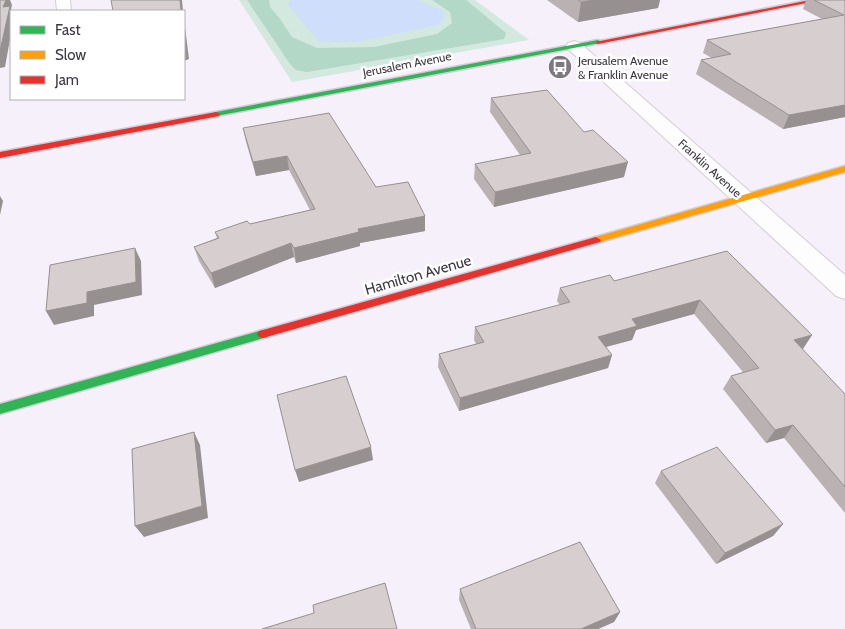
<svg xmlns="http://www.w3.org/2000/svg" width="845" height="629" viewBox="0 0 845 629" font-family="Cabin,sans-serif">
	<rect width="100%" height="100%" fill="#f6f0fa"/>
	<path fill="#d3e8de" d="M239 0H475L529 40 292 82Z"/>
	<path fill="#b3d8c7" d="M247 0H269L270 7 280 19 292 37 317 48 374 47 437 34 452 23 450 12 432 0H466L506 33 504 39 307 72 296 70 290 64Z"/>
	<path fill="#cfdefa" d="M291 0H417L443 11 444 18 438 25 356 42H319L287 4Z"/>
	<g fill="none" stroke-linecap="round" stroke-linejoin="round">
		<g stroke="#d2ccd6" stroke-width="2">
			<g id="street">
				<path d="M56 0H70L71 11H57Z"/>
				<path d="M574 41 580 43 845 275V299L836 296 568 49 566 46 568 43Z"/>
			</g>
		</g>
		<g stroke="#d2ccd6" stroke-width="3">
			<g id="fast">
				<path d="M598 40 601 42 600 43 216 116 212 114 216 112Z"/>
				<path d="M263 330 267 331 269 334 267 337 0 414V404Z"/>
			</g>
		</g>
		<g stroke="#d2ccd6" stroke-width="3">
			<path id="slow" d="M845 166V172L600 242 596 243 591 240 592 238Z"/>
		</g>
		<g stroke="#d2ccd6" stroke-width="3">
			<g id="jam">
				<path d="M810 0H822L598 44 595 42Z"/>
				<path d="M216 112 220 114 219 116 0 158V152Z"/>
				<path d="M596 237 601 240 600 242 263 338 259 337 257 334 259 331 263 330Z"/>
			</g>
		</g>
		<use href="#street" fill="#fefdfe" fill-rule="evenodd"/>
		<use href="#fast" fill="#30b455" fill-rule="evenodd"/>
		<use href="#slow" fill="#ff9f0a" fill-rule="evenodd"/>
		<use href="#jam" fill="#e5322d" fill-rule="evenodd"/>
	</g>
	<g fill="#b9b1b2">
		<path d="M547 0H660L658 8 578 22Z"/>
		<path d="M806 0H845V117L783 129 696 74 701 60 712 58 703 53 707 40 822 19 803 9Z"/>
		<path d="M491 98 584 132 624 177 494 207 474 179 475 164 520 155 490 112Z"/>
		<path d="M243 128 376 187 425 231 360 243V246L296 263 294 257 215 288 199 261 194 247 217 238 215 232 310 210 289 170 256 176 246 142Z"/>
		<path d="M727 251 812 335 802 349 845 394V513L784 438 766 443 723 389 731 376 743 372 694 314 636 330 632 340 606 347 612 355 608 368 459 411 438 367 439 354 476 344 474 340 475 327 560 305 557 301 560 288 614 281Z"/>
		<path d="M661 471 783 524 773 536 716 564 655 483Z"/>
		<path d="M460 589 620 612 614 622 598 629H471L459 600Z"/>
	</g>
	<g fill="#969091">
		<path d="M6 0H10L12 5 11 9 12 11 11 34 5 67 0 68V51L3 7Z"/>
		<path d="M180 0H182L183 11H181Z"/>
		<path d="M594 0H660L658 8 578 22 581 2Z"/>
		<path d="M184 19 189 59 184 61Z"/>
		<path d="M845 105V117L783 129 789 115Z"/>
		<path d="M287 156 289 170 256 176 253 162Z"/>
		<path d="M628 162 624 177 494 207 495 192Z"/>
		<path d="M0 196 3 201 0 215Z"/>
		<path d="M425 216V231L360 243V246L296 263 294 248 358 229Z"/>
		<path d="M291 243 294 257 215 288 211 273Z"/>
		<path d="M135 248 141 261 142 295 94 305V316L54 325 46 311 87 292Z"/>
		<path d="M700 300 694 314 636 330 632 340 594 350 598 337 632 319Z"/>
		<path d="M812 335 803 349 785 353 794 340Z"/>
		<path d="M612 355 608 368 459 411 460 398Z"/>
		<path d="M793 425 784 438 766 443 775 430Z"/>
		<path d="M194 432 200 445 208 518 144 537 135 526Z"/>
		<path d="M371 447 373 460 299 482 295 470Z"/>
		<path d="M783 524 773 536 716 564 725 553Z"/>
		<path d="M620 612 614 622 598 629H581Z"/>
	</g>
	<g fill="#d7cecf" stroke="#969091">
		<path d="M0 0H6L3 7 10 6 0 51Z"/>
		<path d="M111 0H180L181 11H113Z"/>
		<path d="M578 0H594L581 2Z"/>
		<path d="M814 0H845V105L789 115 701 60 731 54 707 40 844 15Z"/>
		<path d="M184 33 185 48H184Z"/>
		<path d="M547 90 584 132 593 130 628 162 495 192 475 164 531 153 491 98Z"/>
		<path d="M329 113 376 187 408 182 425 216 358 229 359 232 294 248 291 243 211 273 194 247 219 238 215 232 247 221 250 224 315 209 287 156 253 162 243 128Z"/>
		<path d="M135 248 136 282 87 292V303L46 311 50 265Z"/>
		<path d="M727 251 812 335 794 340 845 394V487L793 425 775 430 731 376 759 368 700 300 632 319 637 326 598 337 612 355 460 398 439 354 484 342 475 327 570 302 560 288 610 275 614 281Z"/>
		<path d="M346 376 371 447 295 470 277 395Z"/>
		<path d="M194 432 202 506 135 526 132 449Z"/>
		<path d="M717 447 783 524 725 553 661 471Z"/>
		<path d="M580 542 620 612 581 629H476L460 589Z"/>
		<path d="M385 583 397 629H262L314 613 313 605Z"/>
	</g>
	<defs>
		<g id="bus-disc" transform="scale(1.25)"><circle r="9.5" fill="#7e7882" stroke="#fff"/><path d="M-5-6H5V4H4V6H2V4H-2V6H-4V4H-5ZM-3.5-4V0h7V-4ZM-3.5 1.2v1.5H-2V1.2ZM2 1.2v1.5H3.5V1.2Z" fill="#fff"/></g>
	</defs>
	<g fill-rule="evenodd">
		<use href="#bus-disc" x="560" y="67"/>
	</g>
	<g text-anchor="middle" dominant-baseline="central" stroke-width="5" stroke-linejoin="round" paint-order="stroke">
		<g font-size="12" fill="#3e3742" stroke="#fff" text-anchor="start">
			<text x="578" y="60">Jerusalem Avenue<tspan x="578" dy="14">&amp; Franklin Avenue</tspan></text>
		</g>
		<g font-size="12" fill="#3e3742" stroke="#fff">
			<text transform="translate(407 64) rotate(-11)">Jerusalem Avenue</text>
			<text transform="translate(710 168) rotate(42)">Franklin Avenue</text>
		</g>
		<g font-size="15" fill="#3e3742" stroke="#fff">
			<text transform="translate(418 275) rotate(-16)">Hamilton Avenue</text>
		</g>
	</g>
	<rect x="10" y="10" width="175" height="90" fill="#ffffff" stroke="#b2afb3"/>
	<rect x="20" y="26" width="25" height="8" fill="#30b455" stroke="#b2afb3"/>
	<text x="55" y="35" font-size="15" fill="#3e3742">Fast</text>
	<rect x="20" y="51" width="25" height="8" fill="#ff9f0a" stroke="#b2afb3"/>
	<text x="55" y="60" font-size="15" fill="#3e3742">Slow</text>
	<rect x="20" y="76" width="25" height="8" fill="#e5322d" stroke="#b2afb3"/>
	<text x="55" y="85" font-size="15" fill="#3e3742">Jam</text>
</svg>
